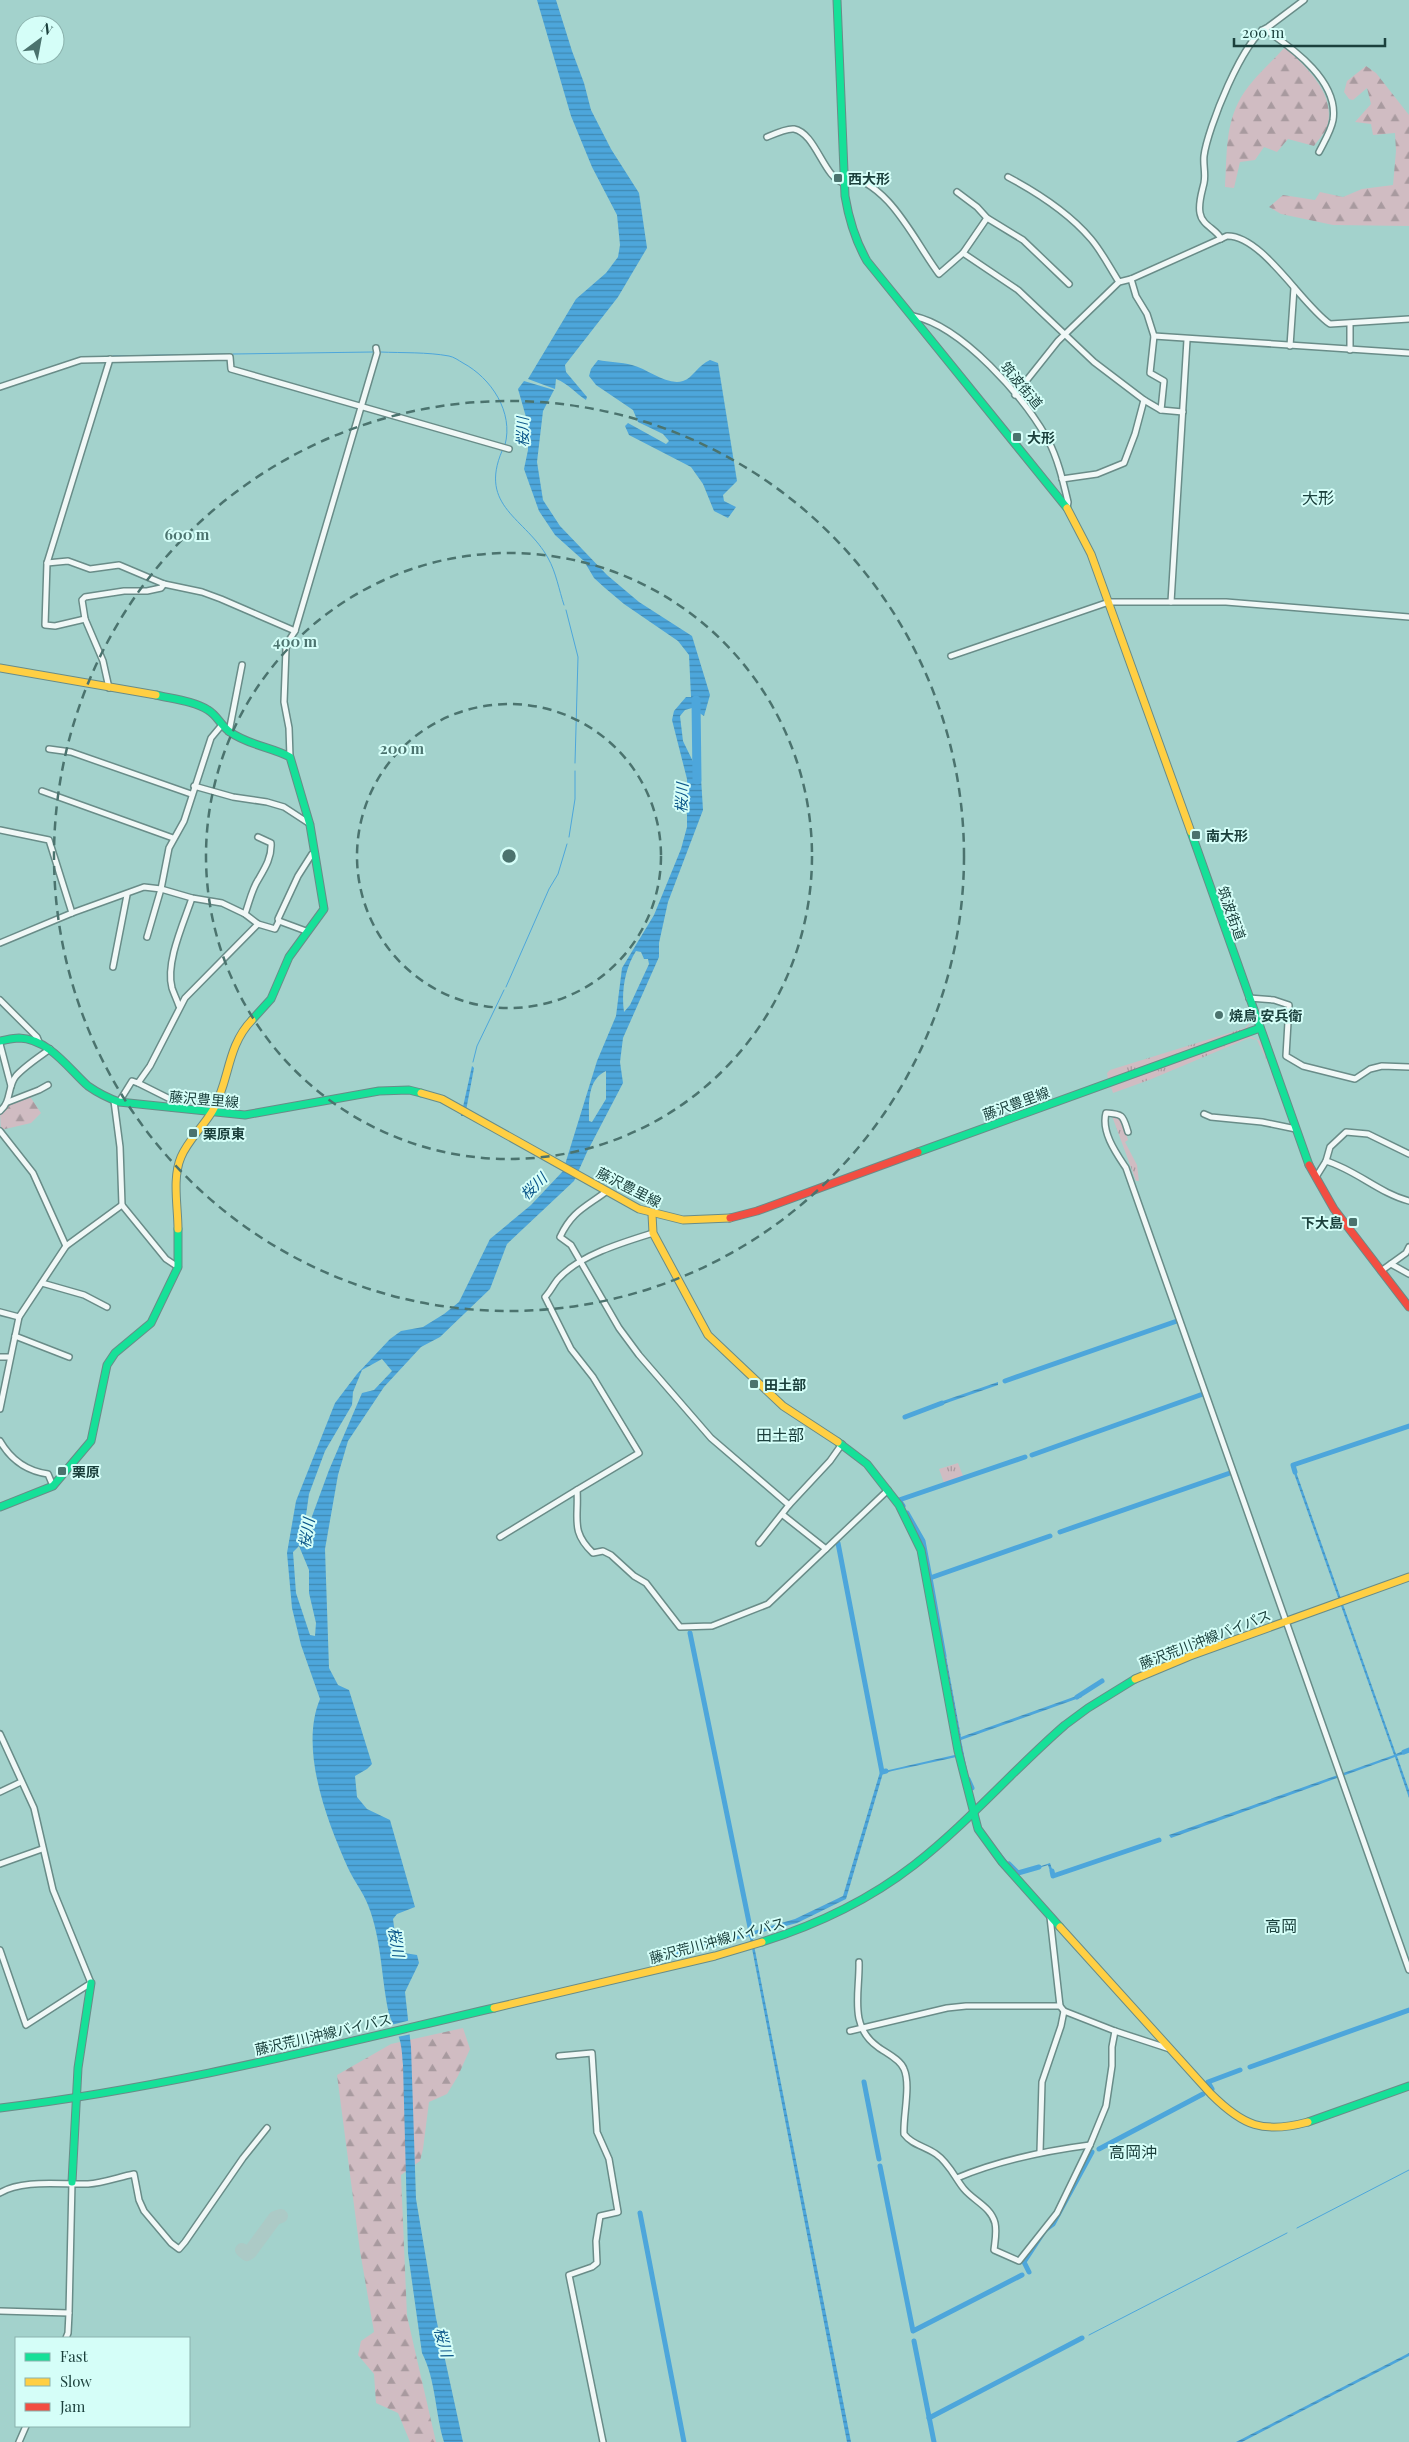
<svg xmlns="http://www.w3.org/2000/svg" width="1409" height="2442" viewBox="0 0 1409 2442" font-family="'Playfair Display','Noto Sans JP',serif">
	<defs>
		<pattern id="grass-tufts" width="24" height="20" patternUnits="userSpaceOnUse" patternTransform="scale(1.25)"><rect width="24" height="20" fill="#d0bcc2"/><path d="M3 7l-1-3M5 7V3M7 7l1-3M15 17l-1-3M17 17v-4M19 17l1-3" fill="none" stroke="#a89a9f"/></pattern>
		<pattern id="forest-firs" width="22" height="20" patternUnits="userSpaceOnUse" patternTransform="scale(1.25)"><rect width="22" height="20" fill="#d0bcc2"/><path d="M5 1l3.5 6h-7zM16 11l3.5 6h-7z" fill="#a89a9f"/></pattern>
		<pattern id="water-rules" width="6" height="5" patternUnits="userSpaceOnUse" patternTransform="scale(1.25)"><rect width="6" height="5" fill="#4da6db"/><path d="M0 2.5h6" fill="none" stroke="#3f89b3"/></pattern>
	</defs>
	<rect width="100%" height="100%" fill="#a3d2cc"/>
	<g fill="url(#grass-tufts)">
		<path d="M1246 1004 1251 1022 1246 1029 1108 1079 1107 1073 1110 1070 1245 1028 1250 1022Z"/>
		<path d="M1250 1036 1260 1041 1269 1066 1257 1040 1249 1038 1149 1080 1113 1093 1111 1087Z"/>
		<path d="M1112 1116 1122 1118 1128 1140 1125 1142 1137 1165 1139 1181H1136Z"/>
		<path d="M958 1463 963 1476 944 1483 939 1469Z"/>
	</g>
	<g fill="url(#forest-firs)">
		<path d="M1285 47C1306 67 1337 94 1327 127 1325 133 1318 140 1314 146L1288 139 1277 152 1264 147 1255 160 1240 162 1234 188 1225 187C1227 159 1225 129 1238 103 1248 82 1269 65 1285 47Z"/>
		<path d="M1366 66 1376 73 1409 115V226L1333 225 1281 214 1269 207 1283 195 1315 200 1320 192 1343 197 1362 189 1393 185 1396 151 1395 133 1373 135 1371 124 1355 122 1371 104 1367 88 1353 100 1349 99 1344 92 1347 81Z"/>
		<path d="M29 1095 41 1113 31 1123 1 1130 0 1113 10 1104Z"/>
		<path d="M463 2028 470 2049 458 2076 447 2094 429 2102 423 2149 420 2161 401 2175 407 2316 436 2442H410L398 2413 376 2403 374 2374 358 2355 361 2341 374 2332 360 2251 337 2075 391 2044Z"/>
	</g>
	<g fill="url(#water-rules)" fill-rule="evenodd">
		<path d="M537 0H556L572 51 584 83 591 110 611 149 639 193 647 248 618 297 565 365 566 372 587 397 586 400C575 393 569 384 556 379L555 389 528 379 576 299 606 273 618 257 620 245 617 215 592 167 571 116Z"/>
		<path d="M598 360C609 362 621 362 632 365 648 369 667 386 683 381 693 378 698 365 710 360L718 363 737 481 723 495 724 501 736 507 728 518 714 511 703 484 691 467 629 435 625 426 628 423 666 444 669 441 663 434 638 422 633 410 596 385 589 376 591 369Z"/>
		<path d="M524 381 554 390 543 411 537 462 543 500 560 526 607 575 639 602 692 636 710 695 704 716 692 708 685 710 680 716 683 741 701 778 703 810 668 902 659 943V957L623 1038 620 1062 623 1083 587 1152 574 1181 507 1244 490 1289 440 1337 421 1347 384 1387 348 1441 338 1475 325 1549 329 1668 338 1685 349 1690 372 1764 367 1769 355 1776 357 1797 367 1809 390 1820 415 1907 397 1914 393 1919 396 1941 404 1953 417 1955 419 1963 405 1992 411 2047 416 2199 436 2318 463 2442H444C435 2413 436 2380 422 2353L408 2253 403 2065C402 2055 402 2044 398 2035 396 2028 391 2021 389 2014 381 1978 382 1940 368 1905 363 1892 354 1881 348 1868 327 1821 299 1749 320 1699L301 1645 292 1608 287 1553 296 1501 335 1403 357 1374 390 1339 401 1331 423 1327 444 1314 459 1302 490 1239 531 1205 563 1171 597 1061 616 1016 622 968 654 915 681 849 687 827V779L672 720 674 711 686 697H691L689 655 678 641 624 604 605 588 594 578 584 561 555 535 539 511 524 469 528 450V424L518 389ZM636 951 641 952 644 959H648L649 964 630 1005 624 1012C621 992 625 968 636 951ZM606 1071V1099L592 1122 589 1121C589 1103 587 1080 606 1071ZM382 1359 392 1371 374 1390 362 1393 329 1470 307 1530 306 1515 309 1494 325 1451 352 1405 353 1392 362 1370ZM299 1546 309 1570V1593L316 1623 315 1636 310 1635 296 1593 293 1552Z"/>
		<path d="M472 1066 474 1068 465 1116H461Z"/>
		<path d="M998 1382V1385L938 1406 937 1403Z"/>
		<path d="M1291 1465 1294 1466 1396 1754 1403 1751 1405 1754 1397 1756 1409 1790V1798L1395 1757 1171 1838 1169 1835 1394 1755Z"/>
		<path d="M943 1656H946L961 1737 1082 1694V1697L961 1740 968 1775 972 1784 969 1786 961 1756 883 1773 846 1899 797 1923 752 1935 851 2442H847L750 1938 749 1936 717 1945 716 1942 795 1919 843 1896 880 1772 959 1754Z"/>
		<path d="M999 1851 1018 1874 1050 1863 1054 1875 1052 1877 1048 1865 1018 1875 996 1853Z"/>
		<path d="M1409 2353V2356L1242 2442H1236Z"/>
	</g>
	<path fill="#a3d2cc" d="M411 2020 412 2034 397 2037 391 2025Z"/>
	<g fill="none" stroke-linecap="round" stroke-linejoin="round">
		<g stroke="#4da6db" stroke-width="1">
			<path d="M380 352C403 353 427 352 449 356 454 357 458 360 463 363 491 378 514 412 505 445"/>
			<path d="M233 354 373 352"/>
			<path d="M113 356 227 354"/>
			<path d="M75 359 108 357"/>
			<path d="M502 451C478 507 526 518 548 558 556 572 559 590 564 605"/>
			<path d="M566 610 578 657 575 763"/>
			<path d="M569 837 575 799V771"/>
			<path d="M506 987 549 889 558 874 567 844"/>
			<path d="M473 1062 477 1046 504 990"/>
			<path d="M1297 2228 1409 2170"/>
			<path d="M1089 2335 1287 2233"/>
		</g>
		<g stroke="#4da6db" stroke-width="5">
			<path d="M1005 1381 1177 1321"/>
			<path d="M905 1417 942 1403"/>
			<path d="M1032 1455 1203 1394"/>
			<path d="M1295 1472 1293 1465 1409 1426"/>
			<path d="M903 1506 899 1500 1025 1457"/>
			<path d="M907 1513 923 1541 930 1578"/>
			<path d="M1060 1532 1230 1473"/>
			<path d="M838 1543 882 1772 886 1771"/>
			<path d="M690 1633 752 1937"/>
			<path d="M944 1656 930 1578 1050 1536"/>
			<path d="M1077 1697 1102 1681"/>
			<path d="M1404 1752 1409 1750"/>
			<path d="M968 1779 972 1788"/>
			<path d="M1009 1864 1018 1873 1039 1867"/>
			<path d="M1052 1871 1053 1876 1159 1840"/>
			<path d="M674 1953 723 1942"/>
			<path d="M1250 2067 1409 2010"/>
			<path d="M864 2082 879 2159"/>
			<path d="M1212 2089 1208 2082 1240 2070"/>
			<path d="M1099 2149 1203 2094"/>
			<path d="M880 2166 913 2331 1022 2275"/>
			<path d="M640 2213 684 2442"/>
			<path d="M1029 2272 1024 2262 1045 2230 1053 2224 1092 2152"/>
			<path d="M914 2341 934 2442"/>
			<path d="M929 2418 1082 2338"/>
		</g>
		<path stroke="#4da6db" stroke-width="9" d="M696 700 697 780"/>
		<path stroke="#accac6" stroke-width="14" d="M242 2250 247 2254 250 2252 275 2218 281 2216"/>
		<g stroke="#698c88" stroke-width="8">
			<g id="street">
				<path d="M1262 30 1267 31C1294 49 1339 82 1333 120 1331 131 1324 142 1319 152"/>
				<path d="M767 137C774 134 787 128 794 129 816 133 824 179 844 183"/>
				<path d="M843 175C890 182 914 241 939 274L963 253 1018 290 1094 362 1144 400 1161 410 1183 412"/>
				<path d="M1008 177C1038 193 1069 213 1091 239 1102 252 1110 268 1119 282"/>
				<path d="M957 192 977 207 987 218 1023 240 1069 284"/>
				<path d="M1221 239C1217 229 1202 226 1200 213 1198 203 1202 192 1204 183 1206 174 1203 165 1204 156 1207 130 1244 36 1268 27L1304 0"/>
				<path d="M963 253 987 218"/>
				<path d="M1131 279 1136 296 1147 314 1154 336 1150 373 1164 381 1161 410"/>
				<path d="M913 316C962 326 1024 397 1048 440 1058 459 1063 481 1068 502L1067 508"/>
				<path d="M1350 324V350"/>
				<path d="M1154 336 1409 353"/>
				<path d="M1290 346 1294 288"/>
				<path d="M0 387 81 360 230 357 231 369 509 449"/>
				<path d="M1015 395 1058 341 1119 282 1131 279 1227 236C1262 235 1302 305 1330 324L1409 319"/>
				<path d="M1062 479 1097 474 1124 463 1135 434 1144 400"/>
				<path d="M47 563 68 561 90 569 119 565 164 584 202 592 221 599 295 631"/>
				<path d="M1171 602 1187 340"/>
				<path d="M85 619 55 626 45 625 47 563 110 359"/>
				<path d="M951 656 1109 602H1226L1409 617"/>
				<path d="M109 688 103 661 85 619 82 600 85 597 124 591H147L161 588 164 584"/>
				<path d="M229 732 242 665"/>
				<path d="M49 749 71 752 191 794"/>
				<path d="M290 757 289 728 284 702 286 649 288 642 295 631 377 353 376 348"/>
				<path d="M194 786 233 797 267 802 284 807 310 824"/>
				<path d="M42 791 173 838"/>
				<path d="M0 830 49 840 72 913"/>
				<path d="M245 914C249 903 252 889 258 880 265 868 272 857 271 843L258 837"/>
				<path d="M279 921 278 919 298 876 312 854 315 853"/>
				<path d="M147 937 161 889 169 848 184 821 211 738 221 726"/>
				<path d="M0 943 72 913 144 887 161 889 192 898 222 903 245 914 258 924 275 929 279 921 306 931"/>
				<path d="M113 967 127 895"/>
				<path d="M1249 998 1274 1000 1289 1005 1286 1056 1303 1066 1355 1079 1370 1069 1382 1066 1409 1067"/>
				<path d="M0 1000 37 1037 39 1042"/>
				<path d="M179 1006C177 1000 174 994 172 988 165 963 184 922 192 898"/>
				<path d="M0 1044 11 1086"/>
				<path d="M138 1083 170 1099 174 1104 173 1108"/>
				<path d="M114 1101 120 1147 122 1205 166 1259 178 1267"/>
				<path d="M8 1102 39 1090 48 1085"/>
				<path d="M119 1102 132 1081 138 1083 150 1066 185 998 258 924"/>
				<path d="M0 1111C12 1101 7 1087 16 1076 25 1066 39 1057 50 1049"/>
				<path d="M1204 1114 1211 1117 1262 1122 1296 1129"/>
				<path d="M0 1131 33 1173 66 1246"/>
				<path d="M1128 1132C1123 1116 1124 1114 1106 1113 1101 1132 1116 1153 1126 1168L1409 1970"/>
				<path d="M1326 1161 1330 1147 1346 1132 1368 1134 1409 1154"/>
				<path d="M1316 1177 1326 1161C1356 1170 1379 1193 1409 1201"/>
				<path d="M607 1191C586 1207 572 1211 560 1237L571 1245 619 1328 639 1355 711 1438 789 1505 759 1543"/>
				<path d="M1391 1264 1409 1274"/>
				<path d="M1381 1271 1406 1253 1409 1247"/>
				<path d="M42 1283 84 1295 107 1307"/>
				<path d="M0 1312 19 1317"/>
				<path d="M15 1336 69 1357"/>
				<path d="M0 1357H10"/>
				<path d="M0 1409 19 1317 66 1246 122 1205"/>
				<path d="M0 1441C11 1460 26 1471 48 1474L53 1486"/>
				<path d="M577 1490 639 1453 593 1377 571 1349 545 1297C551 1291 554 1283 559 1278 580 1255 624 1242 653 1233"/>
				<path d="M789 1505 830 1461 842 1444"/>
				<path d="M783 1515 826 1549"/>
				<path d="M500 1537 577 1490C579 1519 570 1531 593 1553L603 1551 611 1555 634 1576 646 1583 680 1627 712 1626 768 1604 888 1490"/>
				<path d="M0 1734 34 1808 53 1890 91 1983 26 2025 0 1950"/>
				<path d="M0 1792 21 1782"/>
				<path d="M0 1864 42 1849"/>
				<path d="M859 1962C860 1992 848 2026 878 2047 886 2053 900 2059 904 2069 911 2085 903 2116 904 2134 912 2145 925 2146 936 2154 949 2163 955 2178 964 2189 974 2201 991 2207 995 2223 997 2232 995 2241 994 2250L1019 2261 1057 2213 1090 2145 1106 2106 1112 2066V2047L1115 2031 1064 2011 1060 2006 1050 1917"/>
				<path d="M850 2031 947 2008 966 2006H1060"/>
				<path d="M1115 2031 1170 2049"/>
				<path d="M559 2056 592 2053 597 2132 609 2159 618 2212 600 2216 596 2241 597 2263 592 2267 569 2275 603 2442"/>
				<path d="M1040 2152 1042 2082 1061 2026 1064 2011"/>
				<path d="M957 2178C1000 2160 1044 2151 1090 2145"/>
				<path d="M0 2193C22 2179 62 2185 88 2184 103 2183 119 2177 134 2174L139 2200 144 2211 171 2243 179 2249 185 2242 243 2158 267 2128"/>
				<path d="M0 2311 69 2313"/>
				<path d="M66 2338 68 2333 69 2313 72 2182"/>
				<path d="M19 2442 26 2426"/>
			</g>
		</g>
		<g stroke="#698c88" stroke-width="9">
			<g id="fast">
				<path d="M837 0 845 196C849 220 855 240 867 261L1067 508"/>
				<path d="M156 695C173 699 194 701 208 710 217 715 221 726 230 732 248 745 271 747 290 757L310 825 324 909 289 957 271 999 252 1020"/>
				<path d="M1191 832 1309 1165"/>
				<path d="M0 1041C6 1040 13 1038 19 1038 49 1039 68 1068 88 1086 98 1093 108 1098 119 1102L245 1115 379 1091 409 1090 421 1093"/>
				<path d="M918 1152 1260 1028"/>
				<path d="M838 1442 867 1464 899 1505 921 1550 958 1751 978 1829 1002 1862 1060 1927"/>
				<path d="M0 1507 53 1486 91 1441 107 1365 115 1353 151 1323 178 1267V1229"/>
				<path d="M762 1942C816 1925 869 1900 914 1865 968 1823 1013 1770 1065 1725L1088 1708 1135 1679"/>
				<path d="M0 2108C167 2088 330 2046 494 2008"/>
				<path d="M1308 2122 1409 2086"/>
				<path d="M72 2182 78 2068 91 1983"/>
			</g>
		</g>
		<g stroke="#698c88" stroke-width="9">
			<g id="slow">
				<path d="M1067 508 1091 554 1191 832"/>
				<path d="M0 668 156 695"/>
				<path d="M421 1093 442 1099 639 1209 683 1220 730 1218"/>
				<path d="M652 1214 653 1233 708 1335 783 1406 838 1442"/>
				<path d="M178 1229C178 1207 172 1178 181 1157 188 1140 204 1126 213 1110 230 1081 226 1047 252 1020"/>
				<path d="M1135 1679 1190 1656 1409 1577"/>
				<path d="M1060 1927 1211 2094C1243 2126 1263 2134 1308 2122"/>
				<path d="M494 2008 715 1956 762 1942"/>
			</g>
		</g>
		<g stroke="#698c88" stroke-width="9">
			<g id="jam">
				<path d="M1309 1165 1334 1209 1409 1307"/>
				<path d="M730 1218 757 1211 918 1152"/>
			</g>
		</g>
		<use href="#street" stroke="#f1f8f7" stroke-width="5"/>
		<use href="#fast" stroke="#16e098" stroke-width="7"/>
		<use href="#slow" stroke="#ffcf43" stroke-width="7"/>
		<use href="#jam" stroke="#f24e42" stroke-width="7"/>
	</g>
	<g fill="none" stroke="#4b736e" stroke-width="2.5" stroke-dasharray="9 6">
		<circle cx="509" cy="856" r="152"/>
		<circle cx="509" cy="856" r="303"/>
		<circle cx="509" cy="856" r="455"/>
	</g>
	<g fill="#4b736e" stroke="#d5fef8" stroke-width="2">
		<rect x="833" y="173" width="10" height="10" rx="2.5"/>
		<rect x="1012" y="432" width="10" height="10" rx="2.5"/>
		<rect x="1191" y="830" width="10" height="10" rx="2.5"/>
		<circle cx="1219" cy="1015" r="5"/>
		<rect x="188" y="1128" width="10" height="10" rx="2.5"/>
		<rect x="1348" y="1217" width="10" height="10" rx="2.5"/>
		<rect x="749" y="1379" width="10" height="10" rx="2.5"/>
		<rect x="57" y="1466" width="10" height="10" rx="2.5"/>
	</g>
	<g text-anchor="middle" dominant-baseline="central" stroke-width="4" stroke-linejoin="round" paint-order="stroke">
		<g font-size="14" font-weight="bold" fill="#1b403c" stroke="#d5fef8" text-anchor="start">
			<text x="848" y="178">西大形</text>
			<text x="1027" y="437">大形</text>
			<text x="1206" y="835">南大形</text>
			<text x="1229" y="1015">焼鳥 安兵衛</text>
			<text x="203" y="1133">栗原東</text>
			<text x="1343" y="1222" text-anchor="end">下大島</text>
			<text x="764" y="1384">田土部</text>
			<text x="72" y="1471">栗原</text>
		</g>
		<g font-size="14" fill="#1b403c" stroke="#d5fef8">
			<text transform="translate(1022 385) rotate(50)">筑波街道</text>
			<text transform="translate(1232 913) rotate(70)">筑波街道</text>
			<text transform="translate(204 1099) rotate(5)">藤沢豊里線</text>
			<text transform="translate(1016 1103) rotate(-20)">藤沢豊里線</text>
			<text transform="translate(629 1187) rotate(27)">藤沢豊里線</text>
			<text transform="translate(1205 1639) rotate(-21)">藤沢荒川沖線バイパス</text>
			<text transform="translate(717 1940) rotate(-15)">藤沢荒川沖線バイパス</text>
			<text transform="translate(323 2034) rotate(-13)">藤沢荒川沖線バイパス</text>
		</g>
		<g font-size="15" font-style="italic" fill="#0c578a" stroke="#d5fef8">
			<text transform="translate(522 432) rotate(-90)">桜川</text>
			<text transform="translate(681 798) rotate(-87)">桜川</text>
			<text transform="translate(533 1186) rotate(-44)">桜川</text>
			<text transform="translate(306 1533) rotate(-81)">桜川</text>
			<text transform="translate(397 1942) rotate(80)">桜川</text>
			<text transform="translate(444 2342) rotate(75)">桜川</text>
		</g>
		<g font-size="16" fill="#1b403c" stroke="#d5fef8">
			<text x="1318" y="497">大形</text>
			<text x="780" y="1434">田土部</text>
			<text x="1281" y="1925">高岡</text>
			<text x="1133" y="2151">高岡沖</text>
		</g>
	</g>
	<circle cx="509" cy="856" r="8" fill="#4b736e" stroke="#d5fef8" stroke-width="2.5"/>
	<g font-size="15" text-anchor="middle" font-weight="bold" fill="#4b736e" stroke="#d5fef8" stroke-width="4" stroke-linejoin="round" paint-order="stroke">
		<text x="187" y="540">600 m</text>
		<text x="295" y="647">400 m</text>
		<text x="402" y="754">200 m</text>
	</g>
	<rect x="15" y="2337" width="175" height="90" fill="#d5fef8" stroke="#8bb2ad"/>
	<rect x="25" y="2353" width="25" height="8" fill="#16e098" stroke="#8bb2ad"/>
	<text x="60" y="2362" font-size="15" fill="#1b403c">Fast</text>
	<rect x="25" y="2378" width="25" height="8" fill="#ffcf43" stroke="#8bb2ad"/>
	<text x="60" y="2387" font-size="15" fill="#1b403c">Slow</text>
	<rect x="25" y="2403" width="25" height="8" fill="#f24e42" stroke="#8bb2ad"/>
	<text x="60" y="2412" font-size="15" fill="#1b403c">Jam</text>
	<g transform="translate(40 40) rotate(32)"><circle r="24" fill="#d5fef8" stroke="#8bb2ad"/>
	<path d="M0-4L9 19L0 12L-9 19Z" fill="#4b736e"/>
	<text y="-8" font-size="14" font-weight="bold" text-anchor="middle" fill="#1b403c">N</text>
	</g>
	<path d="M1234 38v8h151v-8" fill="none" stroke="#1b403c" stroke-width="2.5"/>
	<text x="1242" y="38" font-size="15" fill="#1b403c" stroke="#d5fef8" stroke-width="4" paint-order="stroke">200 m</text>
</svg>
